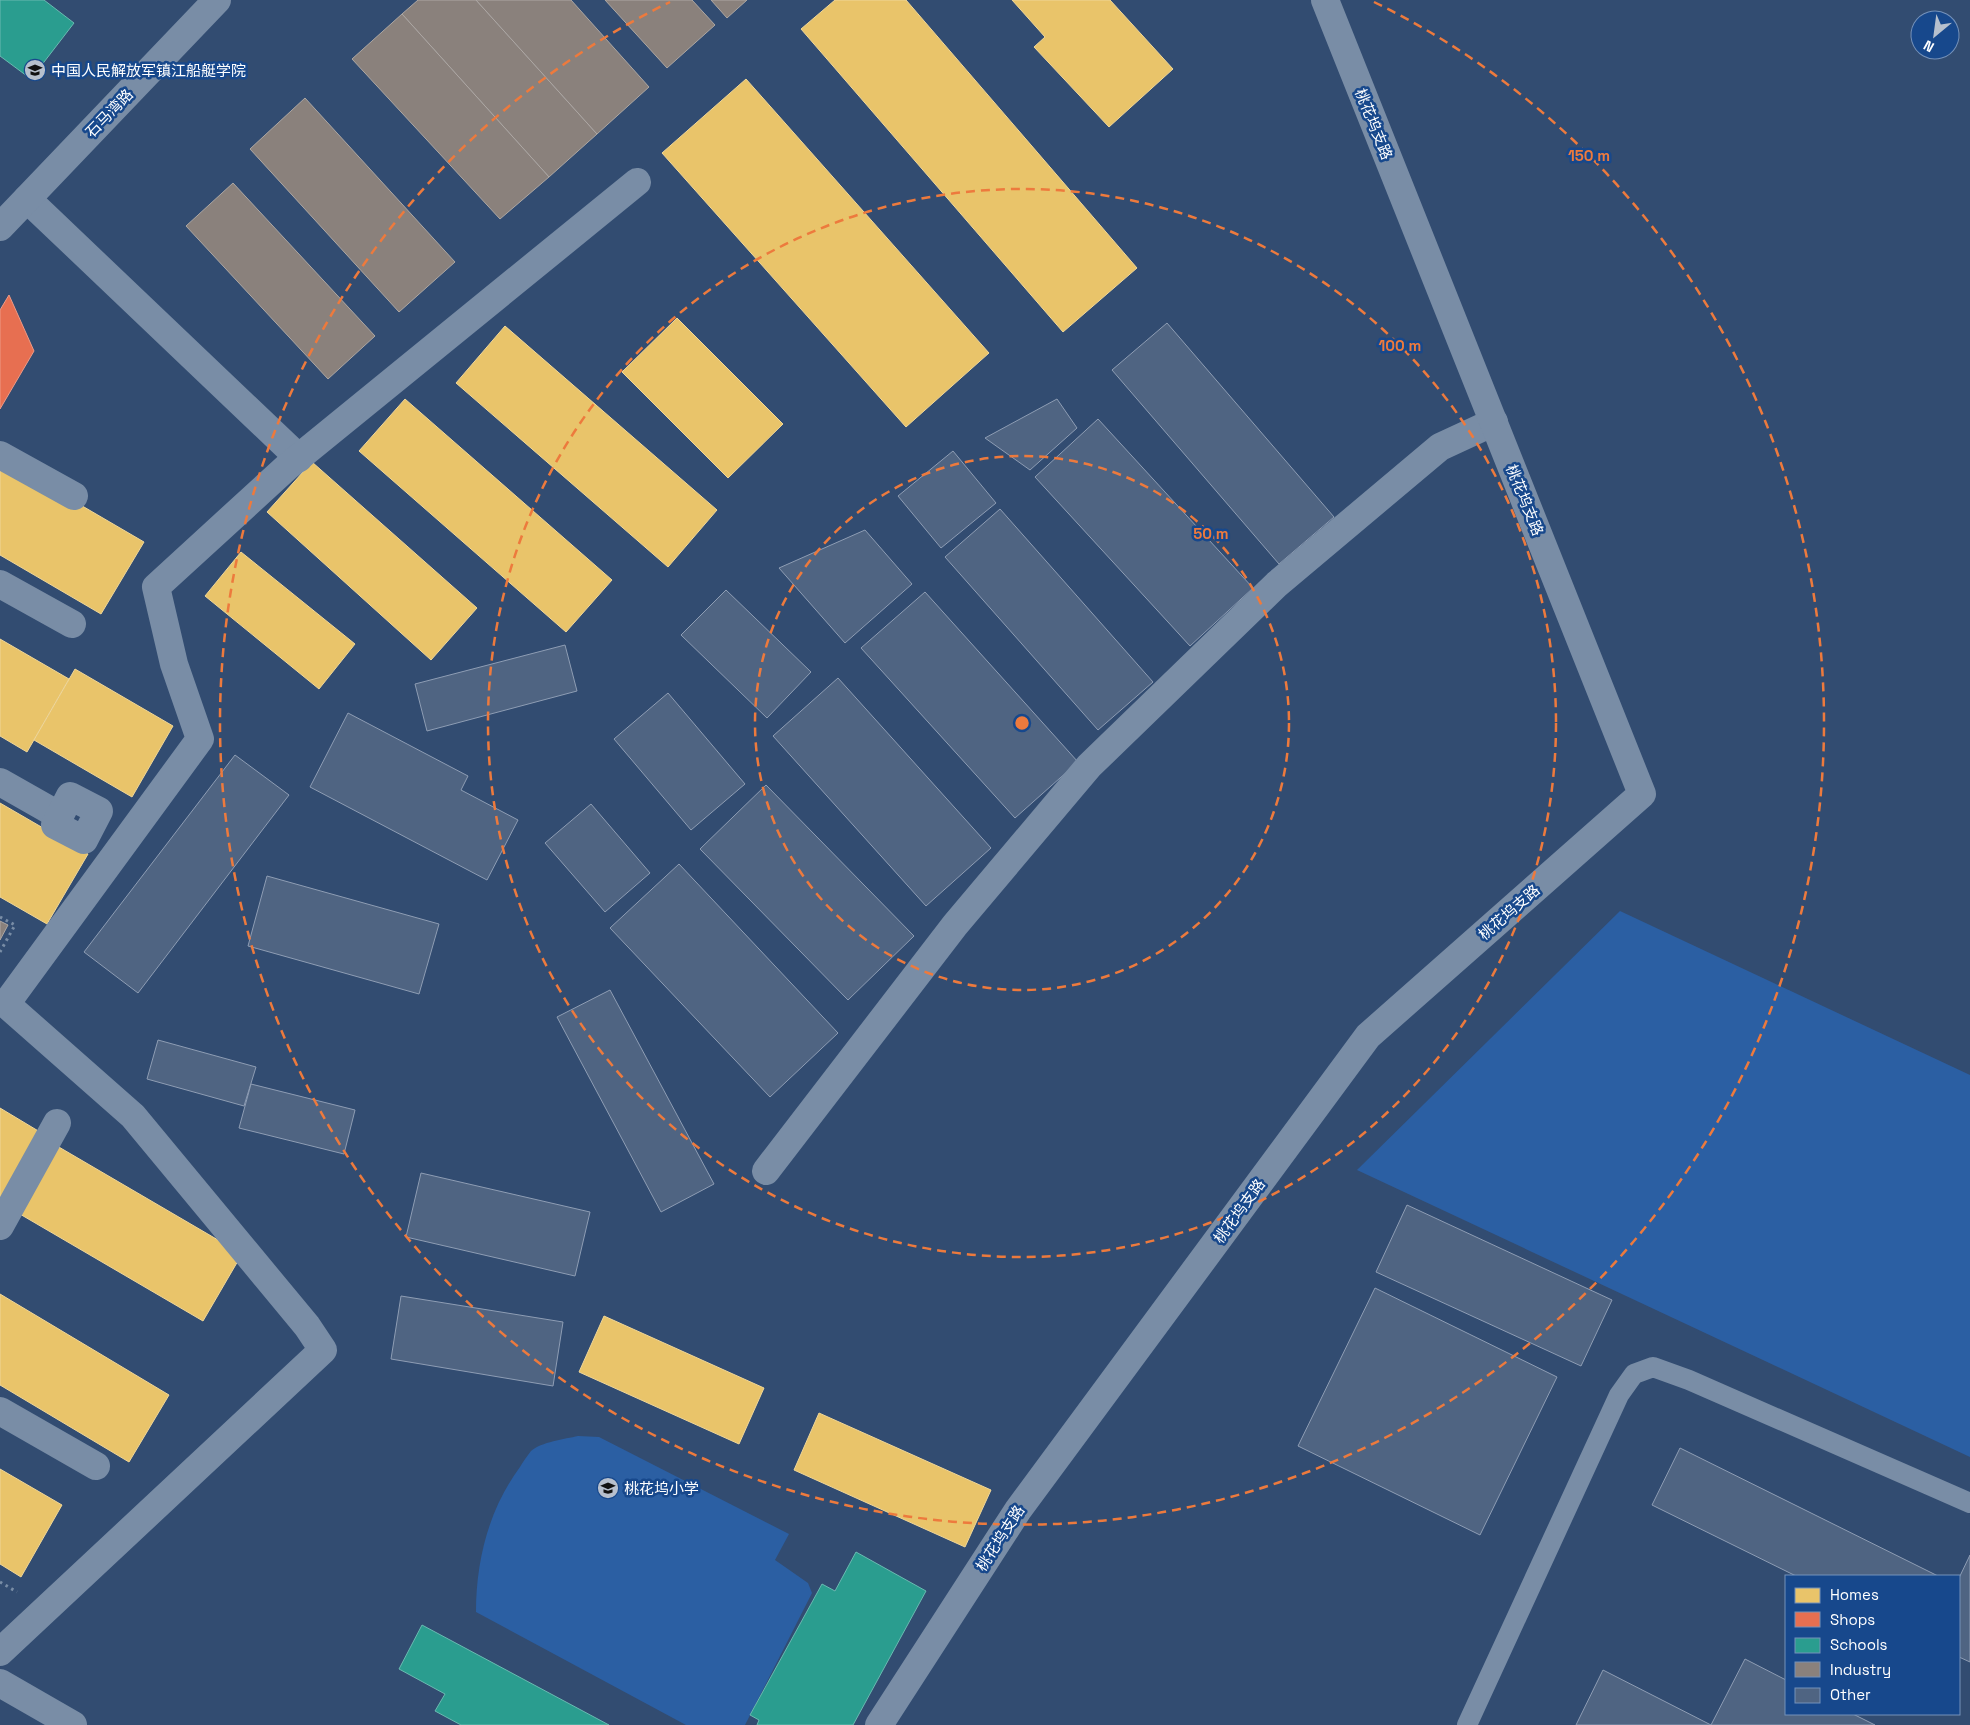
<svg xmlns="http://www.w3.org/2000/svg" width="1970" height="1725" viewBox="0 0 1970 1725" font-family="'Space Grotesk','Noto Sans SC',sans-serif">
	<rect width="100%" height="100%" fill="#324c71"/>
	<g fill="#2b5fa3">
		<path d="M1620 911 1970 1075V1457L1357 1170Z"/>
		<path d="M578 1436 599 1437 789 1534 775 1560 808 1583 812 1593 745 1725H686L476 1612C476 1560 489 1509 520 1467 523 1462 527 1456 531 1451 541 1442 565 1439 578 1436Z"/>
	</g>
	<g fill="#e9c46a" stroke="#f0d697">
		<path d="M835 0H906L1137 268 1063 332 801 29Z"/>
		<path d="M1012 0H1110L1173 69 1109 127 1034 47 1045 37Z"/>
		<path d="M746 79 989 353 906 427 662 153Z"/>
		<path d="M677 318 783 424 728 478 622 372Z"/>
		<path d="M505 326 717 510 668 567 456 383Z"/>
		<path d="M405 399 612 580 566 632 359 451Z"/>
		<path d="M0 458 144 542 101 614 0 555Z"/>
		<path d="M312 462 477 608 431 660 267 512Z"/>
		<path d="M241 552 355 644 319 689 205 596Z"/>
		<path d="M0 639 69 679 27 752 0 736Z"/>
		<path d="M75 669 173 726 132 797 34 740Z"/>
		<path d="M0 803 88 854 47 924 0 897Z"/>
		<path d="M0 1108 45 1135 0 1204Z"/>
		<path d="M52 1143 242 1254 203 1321 13 1210Z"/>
		<path d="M0 1294 169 1395 129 1462 0 1385Z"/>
		<path d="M604 1316 764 1388 739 1444 579 1372Z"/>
		<path d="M819 1413 991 1490 965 1547 794 1470Z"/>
		<path d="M0 1469 62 1505 21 1577 0 1564Z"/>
	</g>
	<path fill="#e76f51" stroke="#ee9a85" d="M9 295 34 351 0 409V310Z"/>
	<g fill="#2a9d8f" stroke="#6abab1">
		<path d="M0 0H44L74 23 31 79 0 56Z"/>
		<path d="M856 1552 926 1591 853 1725H757L759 1720 750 1715 822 1584 835 1591Z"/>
		<path d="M422 1625 609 1725H461L435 1711 445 1694 399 1669Z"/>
	</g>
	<g fill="#8a817c" stroke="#ada7a3">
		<path d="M418 0H476L597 134 549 177 402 14Z"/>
		<path d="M476 0H571L649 87 597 134Z"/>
		<path d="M605 0H692L715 25 667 68Z"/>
		<path d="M711 0H747L727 18Z"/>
		<path d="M402 14 549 177 500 219 352 59Z"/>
		<path d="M305 98 455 262 399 312 250 149Z"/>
		<path d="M233 183 375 336 328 379 186 226Z"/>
		<path d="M0 921 8 925 0 940Z"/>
	</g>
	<g fill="#4f6482" stroke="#8e9db4">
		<path d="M1167 323 1334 517 1279 564 1112 370Z"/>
		<path d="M1057 399 1077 428 1030 470 985 438Z"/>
		<path d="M1098 419 1253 588 1190 646 1035 477Z"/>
		<path d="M953 451 996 503 941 548 898 496Z"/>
		<path d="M1000 509 1153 682 1098 730 945 557Z"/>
		<path d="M865 530 912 584 845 643 779 568Z"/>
		<path d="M726 590 811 672 767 718 681 635Z"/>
		<path d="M925 592 1078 762 1015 818 861 648Z"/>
		<path d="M565 645 577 691 427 731 415 684Z"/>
		<path d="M838 678 991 848 926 906 773 736Z"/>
		<path d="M668 693 745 784 691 830 614 739Z"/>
		<path d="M348 713 468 776 461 790 518 820 487 880 310 787Z"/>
		<path d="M235 755 289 795 138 993 84 952Z"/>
		<path d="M766 785 914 936 848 1000 700 849Z"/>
		<path d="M591 804 650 873 605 912 545 843Z"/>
		<path d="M679 864 838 1033 770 1097 610 928Z"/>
		<path d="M267 876 439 924 419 994 248 946Z"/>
		<path d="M610 990 714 1184 661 1212 557 1017Z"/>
		<path d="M158 1040 256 1067 244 1106 147 1079Z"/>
		<path d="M251 1084 355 1110 344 1154 239 1128Z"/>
		<path d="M421 1173 590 1212 575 1276 406 1237Z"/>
		<path d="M1407 1205 1612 1300 1581 1366 1376 1272Z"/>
		<path d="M1375 1288 1557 1377 1480 1535 1298 1446Z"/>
		<path d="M401 1296 563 1322 553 1386 391 1359Z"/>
		<path d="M1680 1448 1938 1576H1796L1652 1505Z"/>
		<path d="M1970 1555V1662L1959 1657V1578Z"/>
		<path d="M1745 1659 1786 1680V1714H1853L1875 1725H1576L1603 1670 1711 1725Z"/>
	</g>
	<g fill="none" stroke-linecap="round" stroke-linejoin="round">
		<g stroke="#798da6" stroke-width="3" stroke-dasharray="2.5 4" stroke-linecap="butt">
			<path d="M0 917 15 925 0 952"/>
			<path d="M0 1582 17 1592"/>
		</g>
		<path stroke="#798da6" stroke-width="20" d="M1467 1725 1619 1395 1634 1374 1653 1367 1689 1380 1970 1503"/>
		<g stroke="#798da6" stroke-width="28">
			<path d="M27 199 299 458"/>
			<path d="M0 455 74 496"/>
			<path d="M0 584 72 624"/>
			<path d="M0 782 60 816"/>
			<path d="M70 796 99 811 84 840 55 825Z"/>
			<path d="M766 1171 955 925 1089 766 1277 584 1440 447 1494 422"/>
			<path d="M0 1226 57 1123"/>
			<path d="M0 1411 96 1466"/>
			<path d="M0 1652 323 1350 307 1326 133 1116 6 1004 200 739 174 664 156 587 287 467 637 182"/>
			<path d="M879 1725 1018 1510 1368 1036 1642 794 1325 0"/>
		</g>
		<g stroke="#798da6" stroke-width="28">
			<path d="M0 227 217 0"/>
			<path d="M0 1683 73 1725"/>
		</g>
	</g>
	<g fill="none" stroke="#ed7a3d" stroke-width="2.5" stroke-dasharray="9 6">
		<circle cx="1022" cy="723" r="267"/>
		<circle cx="1022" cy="723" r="534"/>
		<path d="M1374 2A802 802 0 1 1 670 2"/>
	</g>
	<defs>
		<g id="university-disc" transform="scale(1.125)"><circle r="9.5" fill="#b7c0cd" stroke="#17488c"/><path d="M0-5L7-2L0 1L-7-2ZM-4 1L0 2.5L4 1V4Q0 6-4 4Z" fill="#111"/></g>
		<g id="school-disc" transform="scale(1.125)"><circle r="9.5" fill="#b7c0cd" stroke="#17488c"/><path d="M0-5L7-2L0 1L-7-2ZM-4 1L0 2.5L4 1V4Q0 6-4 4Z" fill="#111"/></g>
	</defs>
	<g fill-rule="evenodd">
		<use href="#university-disc" x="35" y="70"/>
		<use href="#school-disc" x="608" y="1488"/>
	</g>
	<g text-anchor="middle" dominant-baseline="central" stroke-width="5" stroke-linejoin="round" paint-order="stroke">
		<g font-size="15" fill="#fff" stroke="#17488c" text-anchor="start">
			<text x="51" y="70">中国人民解放军镇江船艇学院</text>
			<text x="624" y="1488">桃花坞小学</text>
		</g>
		<g font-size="15" fill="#fff" stroke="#17488c">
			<text transform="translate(109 113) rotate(-46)">石马湾路</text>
			<text transform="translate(1374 124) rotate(68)">桃花坞支路</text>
			<text transform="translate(1525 500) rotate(68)">桃花坞支路</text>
			<text transform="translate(1509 912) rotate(-41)">桃花坞支路</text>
			<text transform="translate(1239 1211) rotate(-54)">桃花坞支路</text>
			<text transform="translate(1000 1538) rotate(-57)">桃花坞支路</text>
		</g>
	</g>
	<circle cx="1022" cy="723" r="8" fill="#ed7a3d" stroke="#17488c" stroke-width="2.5"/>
	<g font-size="15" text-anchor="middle" font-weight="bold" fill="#ed7a3d" stroke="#17488c" stroke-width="5" stroke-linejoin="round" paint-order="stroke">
		<text x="1589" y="161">150 m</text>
		<text x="1400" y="351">100 m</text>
		<text x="1211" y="539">50 m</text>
	</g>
	<rect x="1785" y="1575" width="175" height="140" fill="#17488c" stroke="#7491ba"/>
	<rect x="1795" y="1588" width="25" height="15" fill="#e9c46a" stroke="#7491ba"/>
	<text x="1830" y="1600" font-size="15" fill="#ffffff">Homes</text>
	<rect x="1795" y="1612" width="25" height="15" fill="#e76f51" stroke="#7491ba"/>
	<text x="1830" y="1625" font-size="15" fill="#ffffff">Shops</text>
	<rect x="1795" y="1638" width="25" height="15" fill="#2a9d8f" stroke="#7491ba"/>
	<text x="1830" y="1650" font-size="15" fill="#ffffff">Schools</text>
	<rect x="1795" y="1662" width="25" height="15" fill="#8a817c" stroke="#7491ba"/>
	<text x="1830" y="1675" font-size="15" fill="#ffffff">Industry</text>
	<rect x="1795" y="1688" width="25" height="15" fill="#4f6482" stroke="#7491ba"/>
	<text x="1830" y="1700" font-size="15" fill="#ffffff">Other</text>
	<g transform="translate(1935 35) rotate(209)"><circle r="24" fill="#17488c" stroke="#7491ba"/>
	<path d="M0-4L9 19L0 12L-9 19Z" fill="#b7c0cd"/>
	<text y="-8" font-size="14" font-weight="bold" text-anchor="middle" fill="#ffffff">N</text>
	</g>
</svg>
